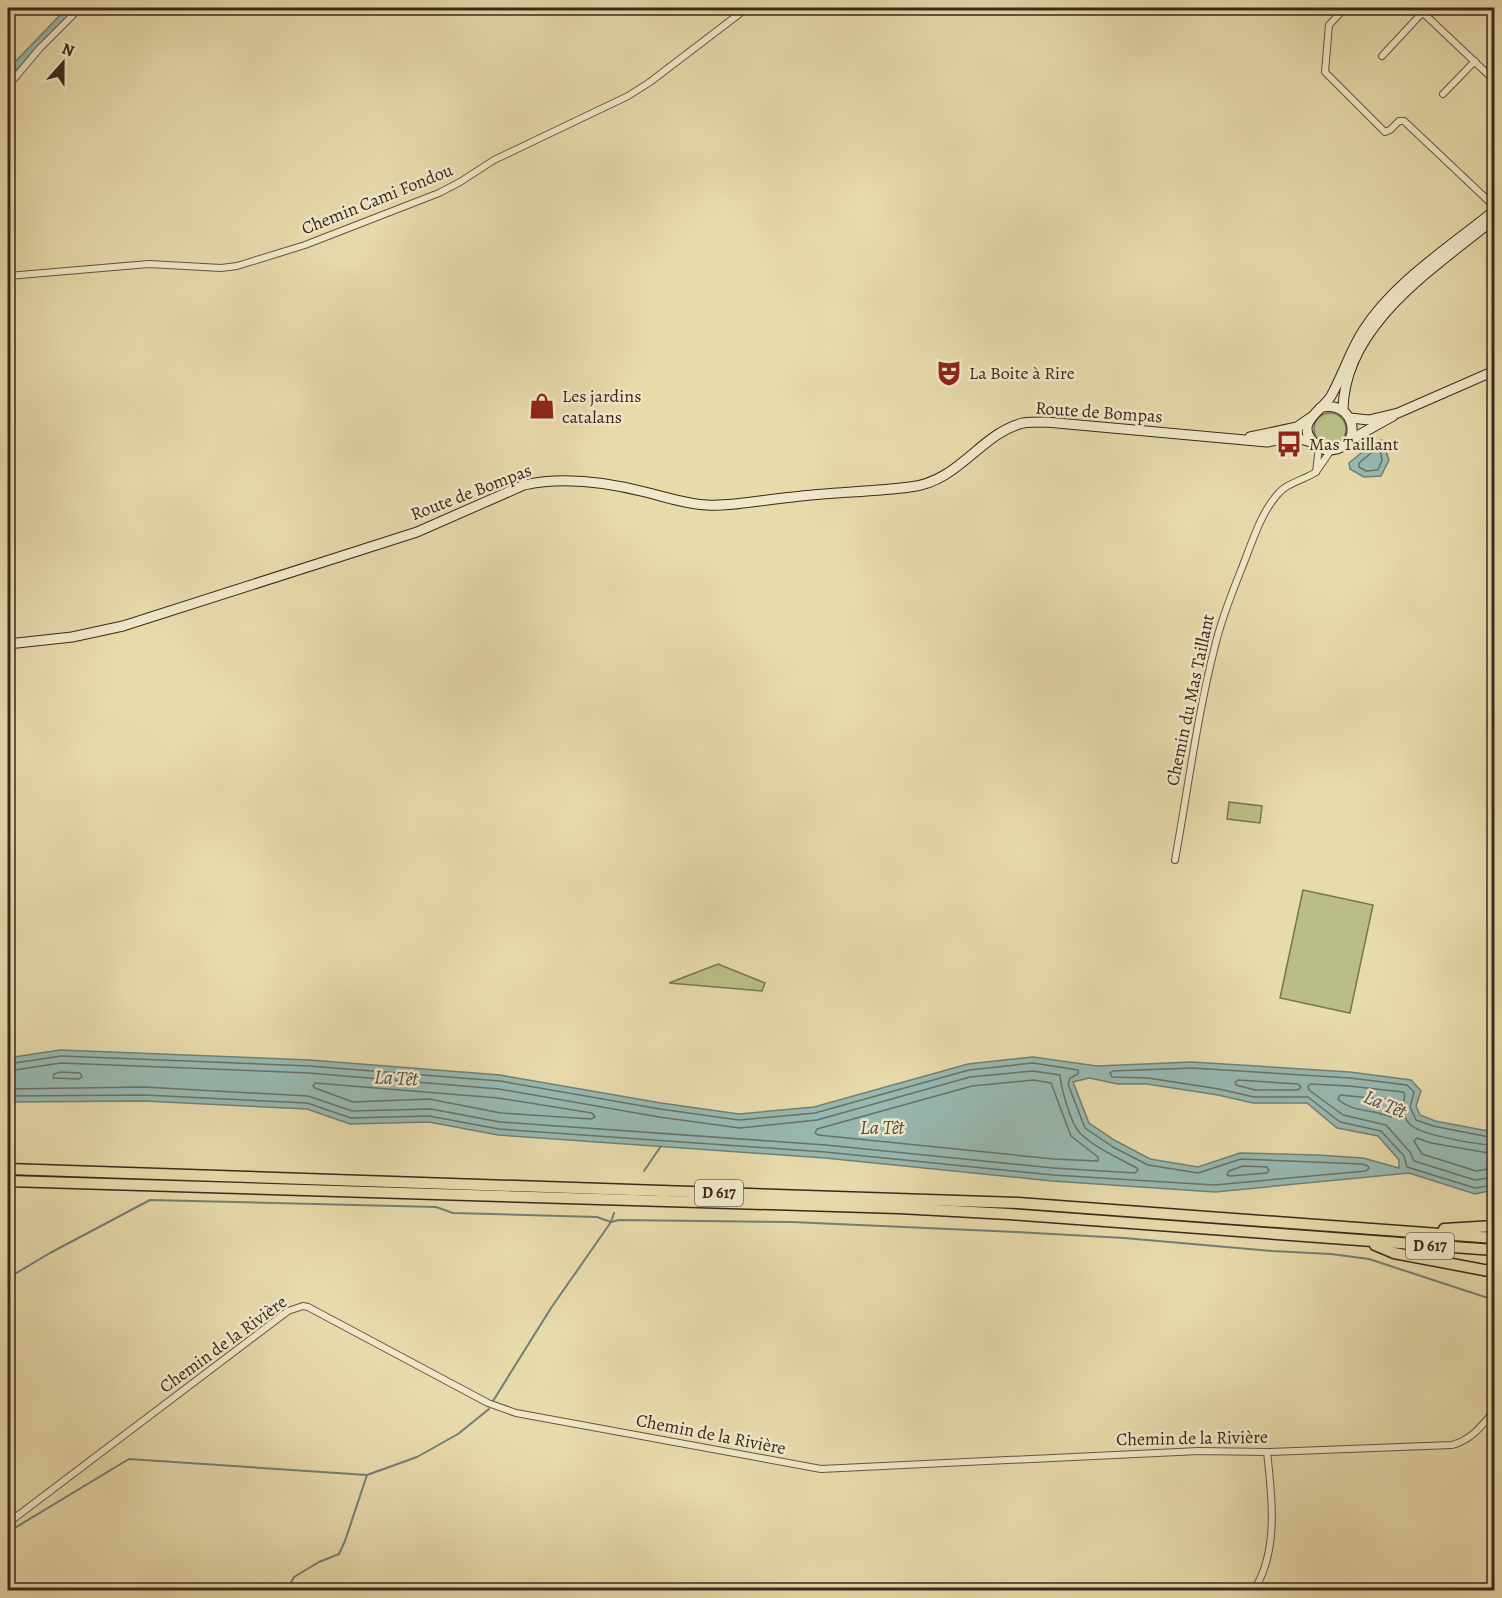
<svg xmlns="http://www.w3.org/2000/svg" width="1502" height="1598" viewBox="0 0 1502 1598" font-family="Alegreya,serif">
	<rect width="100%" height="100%" fill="#e7daab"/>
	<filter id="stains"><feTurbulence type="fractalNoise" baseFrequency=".00333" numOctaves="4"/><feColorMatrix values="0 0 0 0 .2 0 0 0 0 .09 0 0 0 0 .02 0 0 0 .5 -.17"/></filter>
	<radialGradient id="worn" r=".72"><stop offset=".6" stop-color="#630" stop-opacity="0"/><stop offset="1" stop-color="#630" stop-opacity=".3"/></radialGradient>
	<g fill="#babe86" stroke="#797452" stroke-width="1.5">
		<circle cx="1330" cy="429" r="16"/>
		<path d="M1229 802 1262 806 1260 823 1227 819Z"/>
		<path d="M1303 890 1373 905 1350 1013 1280 998Z"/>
		<path d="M718 964 765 983 762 991 669 983Z"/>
	</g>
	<g fill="#98b9b1" stroke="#727f76" stroke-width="1.5" fill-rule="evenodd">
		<path d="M67 8H75L18 69 8 70V62H15Z"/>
		<path d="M1382 440 1389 460 1381 476 1364 477 1350 469 1349 463 1376 441Z"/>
		<path d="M60 1050 310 1060 500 1075 661 1103 739 1114 814 1107 968 1064 1033 1057 1097 1066 1192 1062 1350 1072 1411 1080 1421 1091 1416 1106 1420 1115 1435 1121 1494 1132V1190L1475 1194 1409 1173 1215 1192 1052 1181 825 1158 498 1135 429 1122 350 1124 307 1109 144 1101 8 1102V1058ZM1089 1078 1118 1084H1147L1218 1095 1253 1103H1307L1337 1128 1378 1136 1399 1160V1168L1363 1158 1317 1155 1240 1153 1198 1167 1150 1159 1116 1141 1089 1123 1073 1082Z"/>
	</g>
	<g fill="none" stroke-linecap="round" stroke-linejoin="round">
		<g stroke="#687167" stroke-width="1.5">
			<path d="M1376 449 1380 450 1382 460 1378 470 1366 471 1359 467V463Z"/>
			<path d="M8 1064 61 1056 309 1066 500 1081 660 1109 739 1120 815 1113 969 1070 1033 1063 1078 1070V1074L1070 1078 1068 1084 1085 1128 1113 1147 1148 1165 1198 1173 1241 1159 1362 1164 1368 1166 1369 1168 1366 1171 1214 1185 1053 1175 825 1152 499 1129 429 1116 351 1118 307 1103 144 1095 8 1096"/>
			<path d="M8 1071 61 1063 309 1073 499 1089 659 1117 740 1128 817 1120 970 1077 1033 1071 1060 1075C1061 1087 1070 1123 1080 1133 1095 1148 1118 1158 1137 1168L1138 1170 1135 1173 1053 1168 826 1145 500 1122 431 1109 352 1111 308 1096 144 1087 8 1089"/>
			<path d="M61 1072 80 1073 82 1077 79 1079 53 1078 54 1074Z"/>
			<path d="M1033 1080 1051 1083 1071 1136 1098 1157V1161L1054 1159 818 1135 815 1133 817 1129 972 1086Z"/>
			<path d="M1238 1080 1298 1084 1301 1087 1298 1090H1255L1236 1085 1235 1082Z"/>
			<path d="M315 1083 498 1098 592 1113 595 1117 591 1119 501 1113 429 1099 353 1102 315 1088 313 1086Z"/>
			<path d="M1340 1095 1392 1100 1394 1116 1391 1117C1373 1109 1353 1113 1338 1099Z"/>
			<path d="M1494 1138 1433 1126 1416 1120 1410 1107 1414 1092 1407 1085 1350 1078 1192 1068 1113 1071 1110 1073 1112 1077 1148 1078 1219 1089 1254 1097H1308L1340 1122 1381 1131 1404 1156 1407 1167 1475 1188 1494 1185"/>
			<path d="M1494 1145C1478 1145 1423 1135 1412 1126 1402 1118 1402 1106 1405 1095L1403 1092 1349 1086 1311 1084 1308 1086 1309 1090 1343 1115 1386 1125 1410 1152 1414 1161 1475 1180 1494 1177"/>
			<path d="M1494 1154 1431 1143 1417 1138 1414 1141 1422 1154 1476 1171 1494 1168"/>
			<path d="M1243 1166 1267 1167 1269 1170 1267 1173 1230 1176 1227 1175 1229 1171Z"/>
		</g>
		<g stroke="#727f76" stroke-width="2">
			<path d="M644 1171 661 1146"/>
			<path d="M8 1278 50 1253 150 1200 436 1207 453 1213 597 1217 611 1222 619 1220 792 1222 1016 1232 1124 1238 1272 1251 1331 1254 1369 1259 1494 1300"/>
			<path d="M493 1401 551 1308 611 1222 614 1213"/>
			<path d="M8 1532 129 1459 367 1475 417 1457 458 1434 489 1409"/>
			<path d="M287 1590 294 1577 319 1562 339 1554 345 1541 367 1475"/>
		</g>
		<g stroke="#645540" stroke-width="8">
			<g id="minor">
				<path d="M1345 8 1329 25 1325 72 1385 132 1390 130 1399 121H1404L1494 206"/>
				<path d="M1418 8 1494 80"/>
				<path d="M1382 56 1423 12"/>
				<path d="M8 86 40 48 72 16 78 8"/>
				<path d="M1443 94 1475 61"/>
				<path d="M8 276 149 264 221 268 237 266 305 245 439 193 460 182 494 160 628 96 650 82 747 8"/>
				<path d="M1319 447 1316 472 1331 450"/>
				<path d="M1175 860C1188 789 1197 716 1215 646 1222 616 1234 588 1245 560 1253 539 1262 512 1277 495 1286 483 1304 480 1316 472"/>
				<path d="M8 1523 288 1311 303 1306 308 1307 488 1403 516 1413 821 1469 1199 1451 1267 1452 1452 1445C1471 1440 1482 1426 1494 1411"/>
				<path d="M1254 1590C1279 1551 1272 1496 1267 1452"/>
			</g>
		</g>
		<g stroke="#38291d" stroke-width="11">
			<g id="secondary">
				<path d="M1490 8 1494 13"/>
				<path d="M1320 408C1351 398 1365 440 1337 449 1329 451 1321 450 1315 444 1293 423 1322 411 1331 396 1343 375 1350 351 1363 331 1393 283 1451 246 1494 211"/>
				<path d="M1343 410C1344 324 1435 268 1494 219"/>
				<path d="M1350 418 1369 420 1398 413 1494 371"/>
				<path d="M1250 437 1297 427 1310 418"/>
				<path d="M1348 441 1393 416"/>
				<path d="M8 644 72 637 123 626 417 532 524 485C564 476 606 482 645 492 666 497 685 504 707 505 731 507 768 499 793 497 832 492 871 492 910 487 959 482 981 433 1023 423 1030 422 1039 422 1046 422L1267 442 1294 437 1314 443"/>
			</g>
		</g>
		<g stroke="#38291d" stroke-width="13">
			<g id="trunk">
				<path d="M8 1169 1018 1203 1494 1238"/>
				<path d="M8 1181 899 1208 1009 1214 1494 1250"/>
				<path d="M1444 1229 1494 1226"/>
				<path d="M1375 1245 1394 1253 1494 1272"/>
			</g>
		</g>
		<use href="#minor" stroke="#efe7c8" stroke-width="6"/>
		<use href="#secondary" stroke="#efe7c8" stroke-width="9"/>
		<use href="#trunk" stroke="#e7daab" stroke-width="10"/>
	</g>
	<defs>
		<g id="theatre-bare" transform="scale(2.07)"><path d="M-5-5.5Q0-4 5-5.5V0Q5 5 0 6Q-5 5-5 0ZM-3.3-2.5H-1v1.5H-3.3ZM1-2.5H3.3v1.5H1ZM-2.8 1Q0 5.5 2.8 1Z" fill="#8f2418" stroke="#efe7c8" stroke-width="2.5" paint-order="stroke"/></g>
		<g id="shop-bare" transform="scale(2.07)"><path d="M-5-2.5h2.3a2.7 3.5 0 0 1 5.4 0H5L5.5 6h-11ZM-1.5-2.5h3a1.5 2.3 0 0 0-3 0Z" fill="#8f2418" stroke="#efe7c8" stroke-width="2.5" paint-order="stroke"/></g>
		<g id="bus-bare" transform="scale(2.07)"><path d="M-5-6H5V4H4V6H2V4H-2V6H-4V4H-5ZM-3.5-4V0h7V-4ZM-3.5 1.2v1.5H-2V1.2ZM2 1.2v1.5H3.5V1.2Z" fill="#8f2418" stroke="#efe7c8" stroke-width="2.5" paint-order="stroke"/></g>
	</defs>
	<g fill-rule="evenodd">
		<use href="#theatre-bare" x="949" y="373"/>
		<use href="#shop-bare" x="542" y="406"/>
		<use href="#bus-bare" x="1289" y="444"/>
	</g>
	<g text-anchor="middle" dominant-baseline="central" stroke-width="5" stroke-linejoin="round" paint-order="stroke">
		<g fill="#efe7c8" stroke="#6f6250" stroke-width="1.5">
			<rect x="695" y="1180" width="48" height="26" rx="4.5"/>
			<rect x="1406" y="1233" width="48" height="26" rx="4.5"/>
		</g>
		<g font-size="16" font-weight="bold" fill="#38291d">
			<text x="719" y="1193">D 617</text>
			<text x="1430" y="1246">D 617</text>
		</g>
		<g font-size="18" fill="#38291d" stroke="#efe7c8">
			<text transform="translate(377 199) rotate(-22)">Chemin Cami Fondou</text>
			<text transform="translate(1099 412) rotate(4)">Route de Bompas</text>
			<text transform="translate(471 492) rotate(-21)">Route de Bompas</text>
			<text transform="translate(1190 700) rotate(-78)">Chemin du Mas Taillant</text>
			<text transform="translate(223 1344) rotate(-36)">Chemin de la Rivière</text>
			<text transform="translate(711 1434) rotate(11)">Chemin de la Rivière</text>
			<text transform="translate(1192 1438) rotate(-1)">Chemin de la Rivière</text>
		</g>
		<g font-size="18" fill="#38291d" stroke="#efe7c8" text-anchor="start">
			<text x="969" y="373">La Boite à Rire</text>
			<text x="562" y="396">Les jardins<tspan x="562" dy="21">catalans</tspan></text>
			<text x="1309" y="444">Mas Taillant</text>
		</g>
		<g font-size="20" font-style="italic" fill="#504d42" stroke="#efe7c8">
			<text transform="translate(396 1078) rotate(3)">La Têt</text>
			<text transform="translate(1385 1104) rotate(23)">La Têt</text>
			<text x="882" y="1127">La Têt</text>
		</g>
	</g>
	<rect width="1502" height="1598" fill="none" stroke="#e7daab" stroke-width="30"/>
	<rect x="9" y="9" width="1484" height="1580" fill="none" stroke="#38291d" stroke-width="3"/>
	<rect x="15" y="15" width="1472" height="1568" fill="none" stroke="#38291d" stroke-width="1.5"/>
	<g transform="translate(63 63) rotate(21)" stroke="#efe7c8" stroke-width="4.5" paint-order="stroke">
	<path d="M0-4.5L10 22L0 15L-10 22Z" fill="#38291d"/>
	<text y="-9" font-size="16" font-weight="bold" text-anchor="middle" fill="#38291d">N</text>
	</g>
	<rect width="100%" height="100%" filter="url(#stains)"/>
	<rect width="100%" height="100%" fill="url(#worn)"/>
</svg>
